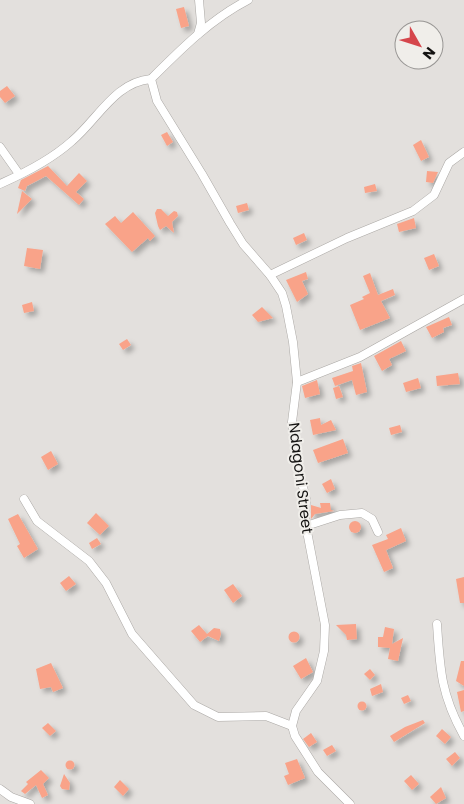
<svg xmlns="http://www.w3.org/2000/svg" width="464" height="804" viewBox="0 0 464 804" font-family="Poppins,sans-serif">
	<defs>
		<filter id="shadow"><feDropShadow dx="4" dy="4" stdDeviation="2.5" flood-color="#0004"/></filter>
	</defs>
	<rect width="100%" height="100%" fill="#e3e0dd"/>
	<g fill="#f9a389" filter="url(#shadow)">
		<path d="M184 7 189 26 181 28 176 9Z"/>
		<path d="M7 86 15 96 5 103 0 97V91Z"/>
		<path d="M167 132 173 142 167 146 161 135Z"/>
		<path d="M421 140 429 157 421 161 413 145Z"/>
		<path d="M48 166 67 186 79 173 87 181 76 192 84 199 79 205 46 176 27 186 25 191 18 188 21 180Z"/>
		<path d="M427 171 438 172 433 183 426 182Z"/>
		<path d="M375 184 377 191 365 193 364 187Z"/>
		<path d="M22 191 32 199 17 214Z"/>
		<path d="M247 203 249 210 238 213 236 206Z"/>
		<path d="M157 209H161L168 216 174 211 177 212 178 216 172 222 174 233 166 226 160 230 158 226 155 213Z"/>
		<path d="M133 212 155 236 150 241 148 238 132 252 105 224 115 216 121 223Z"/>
		<path d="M414 218 416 228 399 232 397 224Z"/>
		<path d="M304 233 307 240 296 245 293 238Z"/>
		<path d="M27 248 43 250 40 269 24 266Z"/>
		<path d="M434 254 439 266 429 270 424 258Z"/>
		<path d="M306 272 308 279 302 281 308 294 297 302 286 280Z"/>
		<path d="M370 273 378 295 393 289 395 295 381 301 390 318 360 330 350 305 364 299 362 297 370 293 363 276Z"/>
		<path d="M32 302 34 311 24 313 22 305Z"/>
		<path d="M262 307 273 318 258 322 252 315Z"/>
		<path d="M449 317 452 325 443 328 444 332 432 338 426 327Z"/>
		<path d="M127 339 131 345 123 350 119 344Z"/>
		<path d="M401 341 406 351 389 359 392 365 382 371 374 356Z"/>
		<path d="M361 363 367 392 356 395 352 380 335 386 332 378 353 371 352 366Z"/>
		<path d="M458 373 460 384 437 386 436 376Z"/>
		<path d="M418 378 421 388 406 392 403 383Z"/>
		<path d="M317 380 320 394 305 398 302 386Z"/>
		<path d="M339 386 343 397 336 399 333 388Z"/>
		<path d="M320 418 321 425 331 420 336 430 313 435 310 420Z"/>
		<path d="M400 425 402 432 391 435 389 428Z"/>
		<path d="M343 439 348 453 318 463 313 450Z"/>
		<path d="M51 451 58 464 48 470 41 457Z"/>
		<path d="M331 479 335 489 327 493 322 484Z"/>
		<path d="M320 503H330L331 510 334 511 315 514 311 519V505L321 508Z"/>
		<path d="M96 513 109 526 100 535 87 523Z"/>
		<path d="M18 514 38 549 24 558 17 546 20 544 8 519Z"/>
		<circle cx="355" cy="527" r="6"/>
		<path d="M401 528 406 541 386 550 393 568 384 572 372 545 388 539 386 535Z"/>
		<path d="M97 538 101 544 92 549 89 543Z"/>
		<path d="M69 576 76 584 66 591 60 583Z"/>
		<path d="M464 577V603H460L456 579Z"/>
		<path d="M233 584 242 596 233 603 224 590Z"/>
		<path d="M356 624 357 639 347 640 346 635 336 625Z"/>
		<path d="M199 625 207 634 214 628 220 629 221 634 219 641 208 636 200 642 191 631Z"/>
		<path d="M385 627 394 629 392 644 403 638 398 661 388 659 390 648 378 647V637H383Z"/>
		<circle cx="294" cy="637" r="5.5"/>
		<path d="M306 658 313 672 301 679 293 666Z"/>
		<path d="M461 661H464V686L456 681Z"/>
		<path d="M51 663 63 688 53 692 51 687 40 689 36 669Z"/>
		<path d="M370 669 375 675 370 680 364 674Z"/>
		<path d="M381 684 383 692 372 696 370 689Z"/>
		<path d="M464 690V711L461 712 457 692Z"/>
		<path d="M408 695 411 701 404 704 401 698Z"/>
		<circle cx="362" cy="706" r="4.5"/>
		<path d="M423 720 425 723 394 742 390 736 405 727Z"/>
		<path d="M48 723 56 731 50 736 42 728Z"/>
		<path d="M442 729 451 737 445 744 436 736Z"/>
		<path d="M311 733 317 742 309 747 303 739Z"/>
		<path d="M332 745 336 751 327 756 323 750Z"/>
		<path d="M455 752 460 758 452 766 446 759Z"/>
		<path d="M297 759 305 778 288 785 284 776 289 774 285 763Z"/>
		<circle cx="70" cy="765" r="4.5"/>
		<path d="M41 770 49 778 43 784 48 795 42 798 36 785 25 794 21 791 28 784 26 782Z"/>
		<path d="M64 774 70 783 69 790 62 789 60 786Z"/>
		<path d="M411 775 419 784 412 790 404 781Z"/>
		<path d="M120 780 129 789 123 796 114 787Z"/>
		<path d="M441 787 446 798 436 804 430 797Z"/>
	</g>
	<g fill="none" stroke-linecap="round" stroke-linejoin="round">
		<g stroke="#aba8a5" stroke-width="9">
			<g id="minor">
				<path d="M248 0C211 19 181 49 151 79L157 101 202 174 230 223 243 244 270 275 282 293 286 306 293 342 297 382 292 422 297 463 306 499 305 521 325 625 324 651 317 681 296 711 292 726 295 736 318 772 350 804"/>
				<path d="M198 34 201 23 199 0"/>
				<path d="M0 147 19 174"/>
				<path d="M0 184C25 173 52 159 72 141 98 119 115 82 151 79"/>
				<path d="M270 275 347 238 413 211 434 195 449 163 464 152"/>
				<path d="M297 382 360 357 464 299"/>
				<path d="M24 499 37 521 89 561 106 583 132 634 194 705 218 717 266 716 292 726"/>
				<path d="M306 526 340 515 362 513 372 519 378 532"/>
				<path d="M437 624C440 670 441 695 464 736"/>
				<path d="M0 789 11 797 30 804"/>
			</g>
		</g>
		<use href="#minor" stroke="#fff" stroke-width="8"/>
	</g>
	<g text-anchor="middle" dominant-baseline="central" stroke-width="4" stroke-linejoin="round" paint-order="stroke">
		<g font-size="15" fill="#141312" stroke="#f0eeea">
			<text transform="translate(301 478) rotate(83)">Ndagoni Street</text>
		</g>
	</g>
	<g transform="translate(419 45) rotate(129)"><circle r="24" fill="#f0eeea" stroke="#989694"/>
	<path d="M0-4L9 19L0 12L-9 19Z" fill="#d5464c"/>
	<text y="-8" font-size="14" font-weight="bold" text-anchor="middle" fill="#141312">N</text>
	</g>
</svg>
